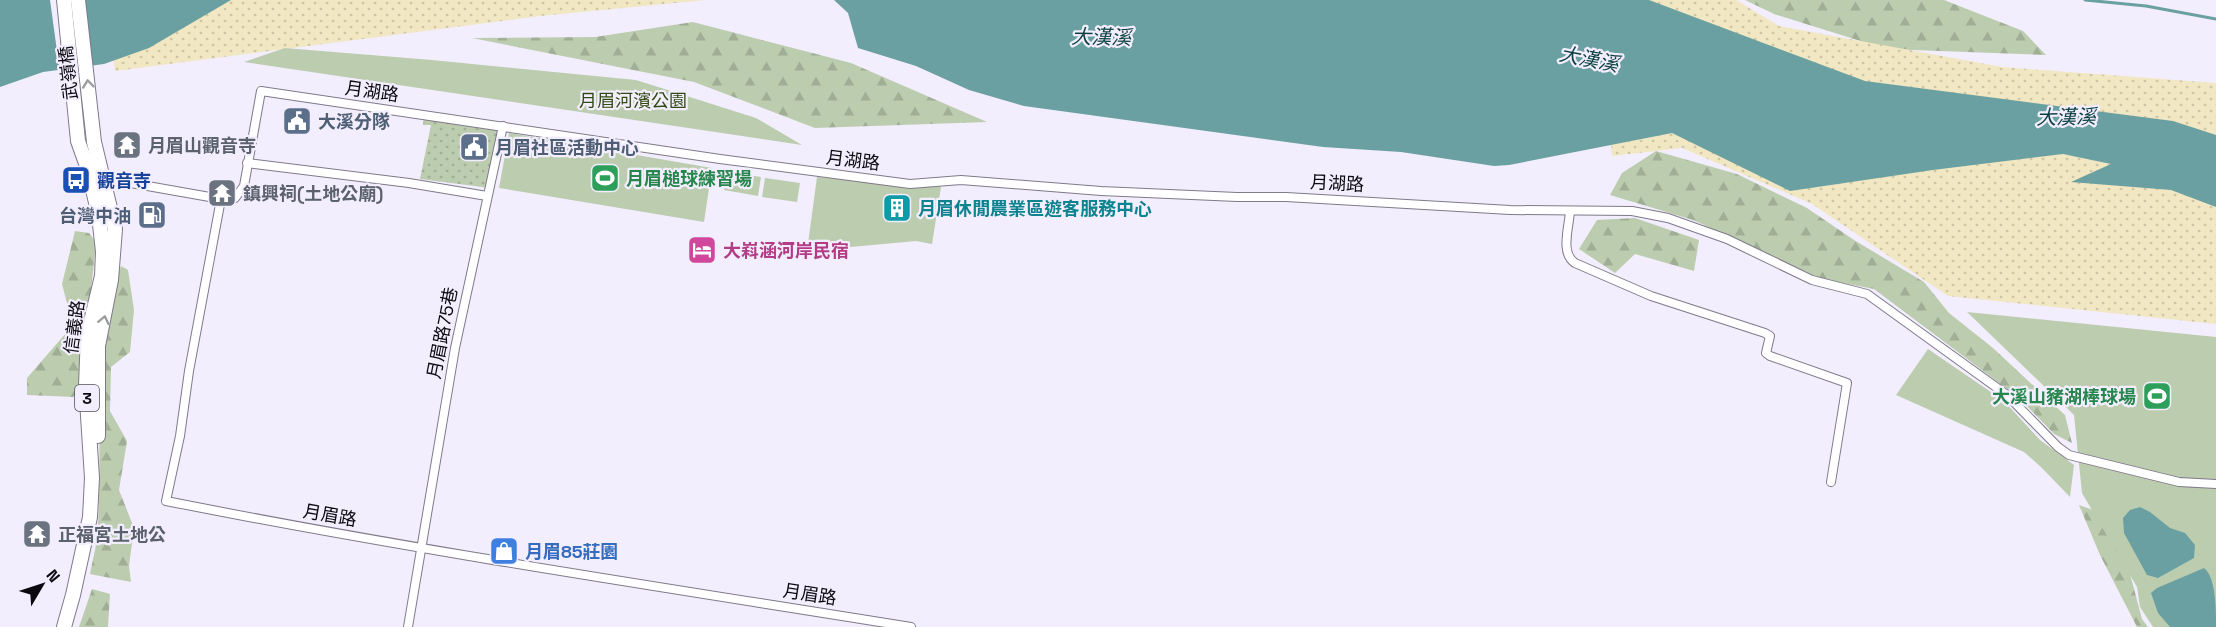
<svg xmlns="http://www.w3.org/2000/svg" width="2216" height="627" viewBox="0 0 2216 627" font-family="'Space Grotesk','Noto Sans TC',sans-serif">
	<defs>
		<pattern id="grass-dots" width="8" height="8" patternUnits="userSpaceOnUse" patternTransform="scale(1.5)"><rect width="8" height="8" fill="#bcccaf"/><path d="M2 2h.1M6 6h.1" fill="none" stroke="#a0ae96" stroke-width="1.8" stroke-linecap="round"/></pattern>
		<pattern id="forest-firs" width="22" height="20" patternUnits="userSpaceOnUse" patternTransform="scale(1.5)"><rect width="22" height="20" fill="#bcccaf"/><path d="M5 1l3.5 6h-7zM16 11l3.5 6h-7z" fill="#a0ae96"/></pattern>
		<pattern id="sand-dots" width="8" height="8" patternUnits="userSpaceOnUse" patternTransform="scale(1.5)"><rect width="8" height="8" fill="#f1e7c2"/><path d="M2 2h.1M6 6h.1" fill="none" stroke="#cdc5a6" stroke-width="1.8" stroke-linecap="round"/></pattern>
	</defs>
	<rect width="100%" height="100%" fill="#f3eefd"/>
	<path fill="url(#grass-dots)" d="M424 116 502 127 490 188 420 179 431 125H423Z"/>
	<g fill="url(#forest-firs)">
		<path d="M1745 0H1944L2023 31 2046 55 1886 49 1774 14Z"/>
		<path d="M693 22 851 63 987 122 815 128 694 82 472 38 595 37Z"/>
		<path d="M1656 151 1737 174 1807 208 1854 240 1924 282 1949 313 1993 348 2065 415 2072 443 2054 434 2019 398 1874 289 1822 279 1693 220 1610 195 1622 173Z"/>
		<path d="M1635 218 1699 240 1694 271 1635 254 1615 273 1579 249 1597 220Z"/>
		<path d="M75 231 89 233 96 242 81 390 73 397 27 395V378L66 333 68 307 62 284Z"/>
		<path d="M121 266 128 270 134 310 130 352 111 367 110 411 127 441 119 490 134 528 129 566 131 582 90 574C93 558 98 541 98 525 103 444 91 341 121 266Z"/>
		<path d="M2079 505 2096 511 2125 555 2142 619 2148 627H2137L2100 555Z"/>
		<path d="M92 589 110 594 108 627H79Z"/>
	</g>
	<g fill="url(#sand-dots)">
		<path d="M105 0H706L540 16 115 71Z"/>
		<path d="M1599 0H1736L1779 26 2002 67 2216 83V324L1948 296 1812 204 1682 148 1612 156Z"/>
	</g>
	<g fill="#bcccaf">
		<path d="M285 48 432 60 636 80 756 118 802 145 244 62Z"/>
		<path d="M509 133 712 168 704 222 499 188Z"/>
		<path d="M727 172 761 177 758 196 724 190Z"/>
		<path d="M817 177 941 187 932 244 916 241 807 251Z"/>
		<path d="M765 178 800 183 797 202 762 197Z"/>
		<path d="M1967 312 2216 337V627H2153L2140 607 2137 587 2082 493 2074 415Z"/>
		<path d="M1928 349 2004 401 2040 440 2074 465 2070 497 2041 467 2024 452 1896 395Z"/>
	</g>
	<g fill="#6aa0a2">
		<path d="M0 0H231L149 48 104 64 43 72 0 87Z"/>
		<path d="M834 0H1649L1865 81 2173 121 2216 135V207L2171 190 2071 182 2111 164 2063 154 1933 170 1790 191 1672 133 1509 165 1494 166 1401 152 1323 147 1024 106 969 90 916 66 858 48 848 13Z"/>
		<path d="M2140 507 2150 512 2170 528 2185 533 2195 545 2194 558 2158 578 2147 575 2124 533 2123 518 2130 510Z"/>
		<path d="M2204 568C2216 577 2216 609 2216 627H2170L2158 613 2151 593 2157 588Z"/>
	</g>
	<path fill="#f3eefd" d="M50 0H82L90 69 60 73Z"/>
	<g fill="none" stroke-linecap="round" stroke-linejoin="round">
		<path stroke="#6aa0a2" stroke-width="3" d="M2085 0 2146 6 2216 19"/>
		<g stroke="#7f798a" stroke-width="10">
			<g id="street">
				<path d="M247 163 409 183 487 196"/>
				<path d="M100 175 125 182 221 199 189 371 180 436 166 501C413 550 662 587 911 627"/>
				<path d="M221 199 235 198 244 186 261 91 720 159 910 184 961 180 1101 191 1237 197H1286L1510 210 1632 211 1668 218 1727 239 1812 280 1867 294 2007 395 2058 447 2069 455 2179 482 2216 484"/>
				<path d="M1570 211C1569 228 1560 253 1575 263L1651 296 1765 333 1770 336 1766 353 1770 356 1847 383 1831 482"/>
				<path d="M408 627 455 348 503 126"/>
			</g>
		</g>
		<g stroke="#7f798a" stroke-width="16">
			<g id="primary">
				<path d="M78 0 94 142 115 229 111 280 98 346V436"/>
				<path d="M64 627 73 595 90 517 92 478 86 385 88 334 102 276 103 252 99 215 88 169 78 141 64 0"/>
			</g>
		</g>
		<use href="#street" stroke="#fff" stroke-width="8"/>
		<use href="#primary" stroke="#fff" stroke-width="14"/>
	</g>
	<defs><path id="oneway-chevron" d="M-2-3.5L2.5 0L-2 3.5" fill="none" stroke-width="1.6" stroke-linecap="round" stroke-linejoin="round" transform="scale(1.5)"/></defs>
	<g stroke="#9e9d9f">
		<use href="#oneway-chevron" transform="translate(88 84) rotate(-96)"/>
		<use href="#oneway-chevron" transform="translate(104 320) rotate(-78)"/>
	</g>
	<defs>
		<g id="civic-square" transform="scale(1.5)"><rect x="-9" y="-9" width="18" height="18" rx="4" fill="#5c6f8a" stroke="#f3eefd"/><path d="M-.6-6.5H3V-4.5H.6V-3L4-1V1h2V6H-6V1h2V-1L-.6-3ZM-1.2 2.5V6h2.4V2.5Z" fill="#fff"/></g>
		<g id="temple-square" transform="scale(1.5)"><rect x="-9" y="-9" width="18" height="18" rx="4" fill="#6b7280" stroke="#f3eefd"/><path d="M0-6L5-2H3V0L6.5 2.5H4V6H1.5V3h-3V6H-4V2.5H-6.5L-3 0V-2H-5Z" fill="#fff"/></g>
		<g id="stadium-square" transform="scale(1.5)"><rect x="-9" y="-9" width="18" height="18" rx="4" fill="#2e9e5b" stroke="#f3eefd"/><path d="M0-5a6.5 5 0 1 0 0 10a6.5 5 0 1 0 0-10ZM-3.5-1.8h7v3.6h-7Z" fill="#fff"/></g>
		<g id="bus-square" transform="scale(1.5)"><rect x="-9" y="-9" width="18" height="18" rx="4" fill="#1a4fb4" stroke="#f3eefd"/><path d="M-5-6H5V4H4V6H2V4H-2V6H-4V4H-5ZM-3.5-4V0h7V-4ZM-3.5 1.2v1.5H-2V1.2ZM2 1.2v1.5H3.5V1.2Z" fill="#fff"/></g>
		<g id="building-square" transform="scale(1.5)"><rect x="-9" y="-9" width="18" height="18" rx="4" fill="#0f9aa8" stroke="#f3eefd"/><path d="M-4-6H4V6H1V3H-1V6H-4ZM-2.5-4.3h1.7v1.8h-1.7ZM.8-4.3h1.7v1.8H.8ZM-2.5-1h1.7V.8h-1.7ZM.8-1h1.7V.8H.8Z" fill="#fff"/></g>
		<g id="fuel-square" transform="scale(1.5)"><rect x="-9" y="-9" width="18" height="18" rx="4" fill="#5c6f8a" stroke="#f3eefd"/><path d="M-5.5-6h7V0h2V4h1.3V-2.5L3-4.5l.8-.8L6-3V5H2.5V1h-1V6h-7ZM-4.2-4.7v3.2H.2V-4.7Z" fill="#fff"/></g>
		<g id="hotel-square" transform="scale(1.5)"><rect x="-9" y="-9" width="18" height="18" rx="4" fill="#d1479c" stroke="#f3eefd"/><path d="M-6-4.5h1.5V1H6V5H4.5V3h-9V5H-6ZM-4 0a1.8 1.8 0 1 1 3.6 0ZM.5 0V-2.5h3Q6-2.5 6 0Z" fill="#fff"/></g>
		<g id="shop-square" transform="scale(1.5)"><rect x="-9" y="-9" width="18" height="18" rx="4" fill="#3f7fe0" stroke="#f3eefd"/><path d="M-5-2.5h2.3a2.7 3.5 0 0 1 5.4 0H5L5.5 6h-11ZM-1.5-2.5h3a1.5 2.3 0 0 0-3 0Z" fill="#fff"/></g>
	</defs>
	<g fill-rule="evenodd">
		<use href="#civic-square" x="297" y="121"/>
		<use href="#temple-square" x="127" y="145"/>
		<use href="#civic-square" x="474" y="147"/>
		<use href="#stadium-square" x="605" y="178"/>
		<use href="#bus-square" x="76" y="180"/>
		<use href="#temple-square" x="222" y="193"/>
		<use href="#building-square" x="897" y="208"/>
		<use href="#fuel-square" x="152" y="215"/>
		<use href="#hotel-square" x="702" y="250"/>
		<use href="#stadium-square" x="2157" y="396"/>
		<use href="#temple-square" x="37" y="534"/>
		<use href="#shop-square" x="504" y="551"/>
	</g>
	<g text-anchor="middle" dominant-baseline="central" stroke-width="4.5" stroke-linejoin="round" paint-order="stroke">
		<rect fill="#f3eefd" stroke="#514e57" stroke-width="1.5" x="75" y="385" width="24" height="26" rx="4.5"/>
		<g font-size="16" font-weight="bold" fill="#0c0a10">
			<text x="87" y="398">3</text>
		</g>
		<g font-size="18" fill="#0c0a10" stroke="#f3eefd">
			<text transform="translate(68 73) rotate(-96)">武嶺橋</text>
			<text transform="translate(372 91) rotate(8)">月湖路</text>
			<text transform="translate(853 160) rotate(7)">月湖路</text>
			<text transform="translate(1337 183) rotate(3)">月湖路</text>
			<text transform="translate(74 327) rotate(-82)">信義路</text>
			<text transform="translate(442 333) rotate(-79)">月眉路75巷</text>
			<text transform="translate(330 515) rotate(10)">月眉路</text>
			<text transform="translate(810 594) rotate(9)">月眉路</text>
		</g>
		<g font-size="18" fill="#324b13" stroke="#f3eefd">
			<text x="633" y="100">月眉河濱公園</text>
		</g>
		<g font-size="18" font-weight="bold" fill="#4e5e75" stroke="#f3eefd" text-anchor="start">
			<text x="318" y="121">大溪分隊</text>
			<text x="495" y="147">月眉社區活動中心</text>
			<text x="131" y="215" text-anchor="end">台灣中油</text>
		</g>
		<g font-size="18" font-weight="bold" fill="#5b616d" stroke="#f3eefd" text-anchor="start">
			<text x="148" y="145">月眉山觀音寺</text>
			<text x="243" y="193">鎮興祠(土地公廟)</text>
			<text x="58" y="534">正福宮土地公</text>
		</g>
		<g font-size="18" font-weight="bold" fill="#27864d" stroke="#f3eefd" text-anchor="start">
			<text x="626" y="178">月眉槌球練習場</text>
			<text x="2136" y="396" text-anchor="end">大溪山豬湖棒球場</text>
		</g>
		<g font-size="18" font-weight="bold" fill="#164399" stroke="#f3eefd" text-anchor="start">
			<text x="97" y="180">觀音寺</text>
		</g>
		<g font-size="18" font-weight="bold" fill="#0d838f" stroke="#f3eefd" text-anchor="start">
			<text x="918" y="208">月眉休閒農業區遊客服務中心</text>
		</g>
		<g font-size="18" font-weight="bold" fill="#b23c85" stroke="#f3eefd" text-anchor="start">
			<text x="723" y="250">大嵙涵河岸民宿</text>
		</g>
		<g font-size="18" font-weight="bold" fill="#366cbe" stroke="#f3eefd" text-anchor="start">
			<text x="525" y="551">月眉85莊園</text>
		</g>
		<g font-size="20" font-style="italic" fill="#0a3f41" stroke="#f3eefd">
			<text transform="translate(1101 37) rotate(1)">大漢溪</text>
			<text transform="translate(1589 59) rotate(11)">大漢溪</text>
			<text transform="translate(2066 117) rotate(-1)">大漢溪</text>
		</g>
	</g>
	<g transform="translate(42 585) rotate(51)" stroke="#f3eefd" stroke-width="4.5" paint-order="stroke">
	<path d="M0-4.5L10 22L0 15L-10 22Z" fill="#0c0a10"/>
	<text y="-9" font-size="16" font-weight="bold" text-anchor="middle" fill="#0c0a10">N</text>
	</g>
</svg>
